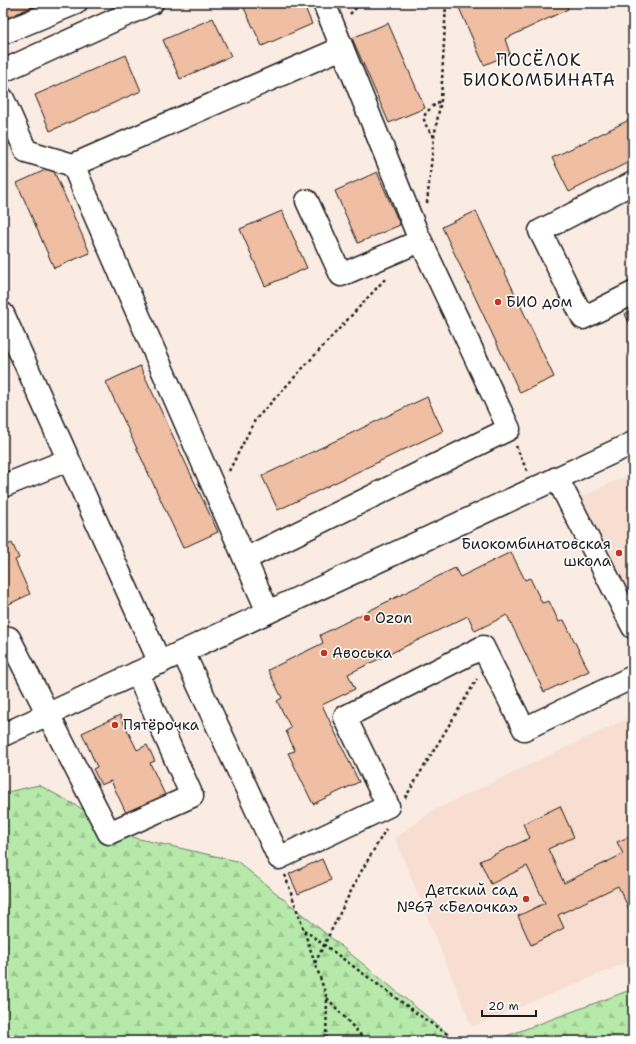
<svg xmlns="http://www.w3.org/2000/svg" width="636" height="1044" viewBox="0 0 636 1044" font-family="'Shantell Sans',sans-serif">
	<defs>
		<pattern id="forest-firs" width="22" height="20" patternUnits="userSpaceOnUse"><rect width="22" height="20" fill="#b6e9aa"/><path d="M5 1l3.5 6h-7zM16 11l3.5 6h-7z" fill="#9cc792"/></pattern>
	</defs>
	<rect width="100%" height="100%" fill="#faece3"/>
	<filter id="ink" filterUnits="userSpaceOnUse"><feTurbulence type="fractalNoise" baseFrequency=".025" numOctaves="2"/><feDisplacementMap in="SourceGraphic" scale="8" xChannelSelector="R" yChannelSelector="G"/><feConvolveMatrix kernelMatrix="1 2 1 2 8 2 1 2 1" color-interpolation-filters="sRGB"/></filter>
	<g filter="url(#ink)">
		<g fill="#f7ded0">
			<path d="M633 473V607L576 499Z"/>
			<path d="M633 716V960L472 1027 395 838 434 810Z"/>
		</g>
		<g fill="url(#forest-firs)" stroke="#698263">
			<path d="M39 785 135 838 237 861 457 1041H3V793Z"/>
			<path d="M633 989V1041H493Z"/>
		</g>
		<g fill="#f0bea2" stroke="#1c1c1c">
			<path d="M3 3H40L3 20Z"/>
			<path d="M256 3H303L312 24 262 46 244 8Z"/>
			<path d="M457 3H566L568 9 505 39 510 54 484 65Z"/>
			<path d="M213 18 231 56 180 79 163 40Z"/>
			<path d="M388 23 425 108 389 123 352 38Z"/>
			<path d="M126 55 141 91 50 131 35 95Z"/>
			<path d="M3 117 14 142 3 147Z"/>
			<path d="M633 118V160L569 192 552 158Z"/>
			<path d="M52 167 90 253 54 268 17 183Z"/>
			<path d="M377 172 400 225 358 243 335 191Z"/>
			<path d="M282 211 307 268 265 286 240 229Z"/>
			<path d="M476 211 554 377 520 393 442 227Z"/>
			<path d="M633 310V331L625 314Z"/>
			<path d="M140 366 218 532 183 548 106 382Z"/>
			<path d="M427 397 443 431 278 510 262 476Z"/>
			<path d="M12 543 19 558 15 560 30 594 3 607V547Z"/>
			<path d="M511 552 525 580 530 578 542 603 549 601 559 622 564 620 589 671 544 692 507 615 475 631 468 616 348 674 355 689 322 705 359 782 313 804 288 753 295 751 286 731 291 728 277 701 282 698 268 670 323 643 320 635 455 568 460 577Z"/>
			<path d="M120 715 137 750 147 745 155 761 150 763 166 797 127 815 111 781 101 785 93 769 97 767 82 733Z"/>
			<path d="M560 806 574 837 548 849 564 883 623 854 617 842 633 835V917L618 886 558 915 564 928 531 945 518 916 545 903 527 866 491 884 480 861 530 838 523 824Z"/>
			<path d="M322 859 331 880 298 894 289 874Z"/>
		</g>
		<g fill="none" stroke-linecap="round" stroke-linejoin="round">
			<g stroke="#1c1c1c" stroke-width="25">
				<g id="minor">
					<path d="M3 33 76 3"/>
					<path d="M3 71 152 3"/>
					<path d="M3 99 26 151 73 165 342 48"/>
					<path d="M73 165 268 612"/>
					<path d="M633 183 540 231 583 318 633 293"/>
					<path d="M307 201 341 275 420 241"/>
					<path d="M3 314 160 663"/>
					<path d="M557 478 633 627"/>
					<path d="M3 486 68 460"/>
					<path d="M245 559 509 429 417 233 324 3"/>
					<path d="M3 639 9 638 109 833 192 796 137 673"/>
					<path d="M183 652 279 858 388 806 345 717 483 647 524 729 633 677"/>
					<path d="M3 735 633 443"/>
				</g>
			</g>
			<g stroke="#1c1c1c" stroke-width="2.5" stroke-dasharray="3 3" stroke-linecap="butt">
				<path d="M350 14 361 3"/>
				<path d="M434 137C418 116 422 115 441 100"/>
				<path d="M427 203 434 137 441 100 446 3"/>
				<path d="M516 446 527 471"/>
				<path d="M229 471 255 420 386 278"/>
				<path d="M3 770 9 753"/>
				<path d="M405 798 477 679"/>
				<path d="M285 875 327 998 326 1041"/>
				<path d="M304 930 426 1020 458 1041"/>
				<path d="M315 963 358 877 386 829"/>
				<path d="M327 998 366 1041"/>
			</g>
			<use href="#minor" stroke="#fff" stroke-width="22"/>
		</g>
	</g>
	<g fill="#c8321e" stroke="#fff" stroke-width="1.5">
		<circle cx="498" cy="302" r="4"/>
		<circle cx="619" cy="553" r="4"/>
		<circle cx="367" cy="618" r="4"/>
		<circle cx="324" cy="653" r="4"/>
		<circle cx="115" cy="725" r="4"/>
		<circle cx="526" cy="899" r="4"/>
	</g>
	<g text-anchor="middle" dominant-baseline="central" stroke-width="3" stroke-linejoin="round" paint-order="stroke">
		<g font-size="15" fill="#1c1c1c" stroke="#fff" text-anchor="start">
			<text x="506" y="302">БИО дом</text>
			<text x="611" y="544" text-anchor="end">Биокомбинатовская<tspan x="611" dy="17">школа</tspan></text>
			<text x="375" y="618">Ozon</text>
			<text x="332" y="653">Авоська</text>
			<text x="123" y="725">Пятёрочка</text>
			<text x="518" y="890" text-anchor="end">Детский сад<tspan x="518" dy="17">№67 «Белочка»</tspan></text>
		</g>
		<g font-size="17" letter-spacing="1" fill="#1c1c1c" stroke="#fff">
			<text x="539" y="60">ПОСЁЛОК<tspan x="539" dy="20">БИОКОМБИНАТА</tspan></text>
		</g>
	</g>
	<rect width="636" height="1044" fill="none" stroke="#fff" stroke-width="16"/>
	<rect x="8" y="8" width="620" height="1028" fill="none" stroke="#1c1c1c" stroke-width="1.5" filter="url(#ink)"/>
	<path d="M482 1010v6h54v-6" fill="none" stroke="#1c1c1c" stroke-width="2"/>
	<text x="488" y="1010" font-size="12" fill="#1c1c1c" stroke="#ffffff" stroke-width="3" paint-order="stroke">20 m</text>
</svg>
